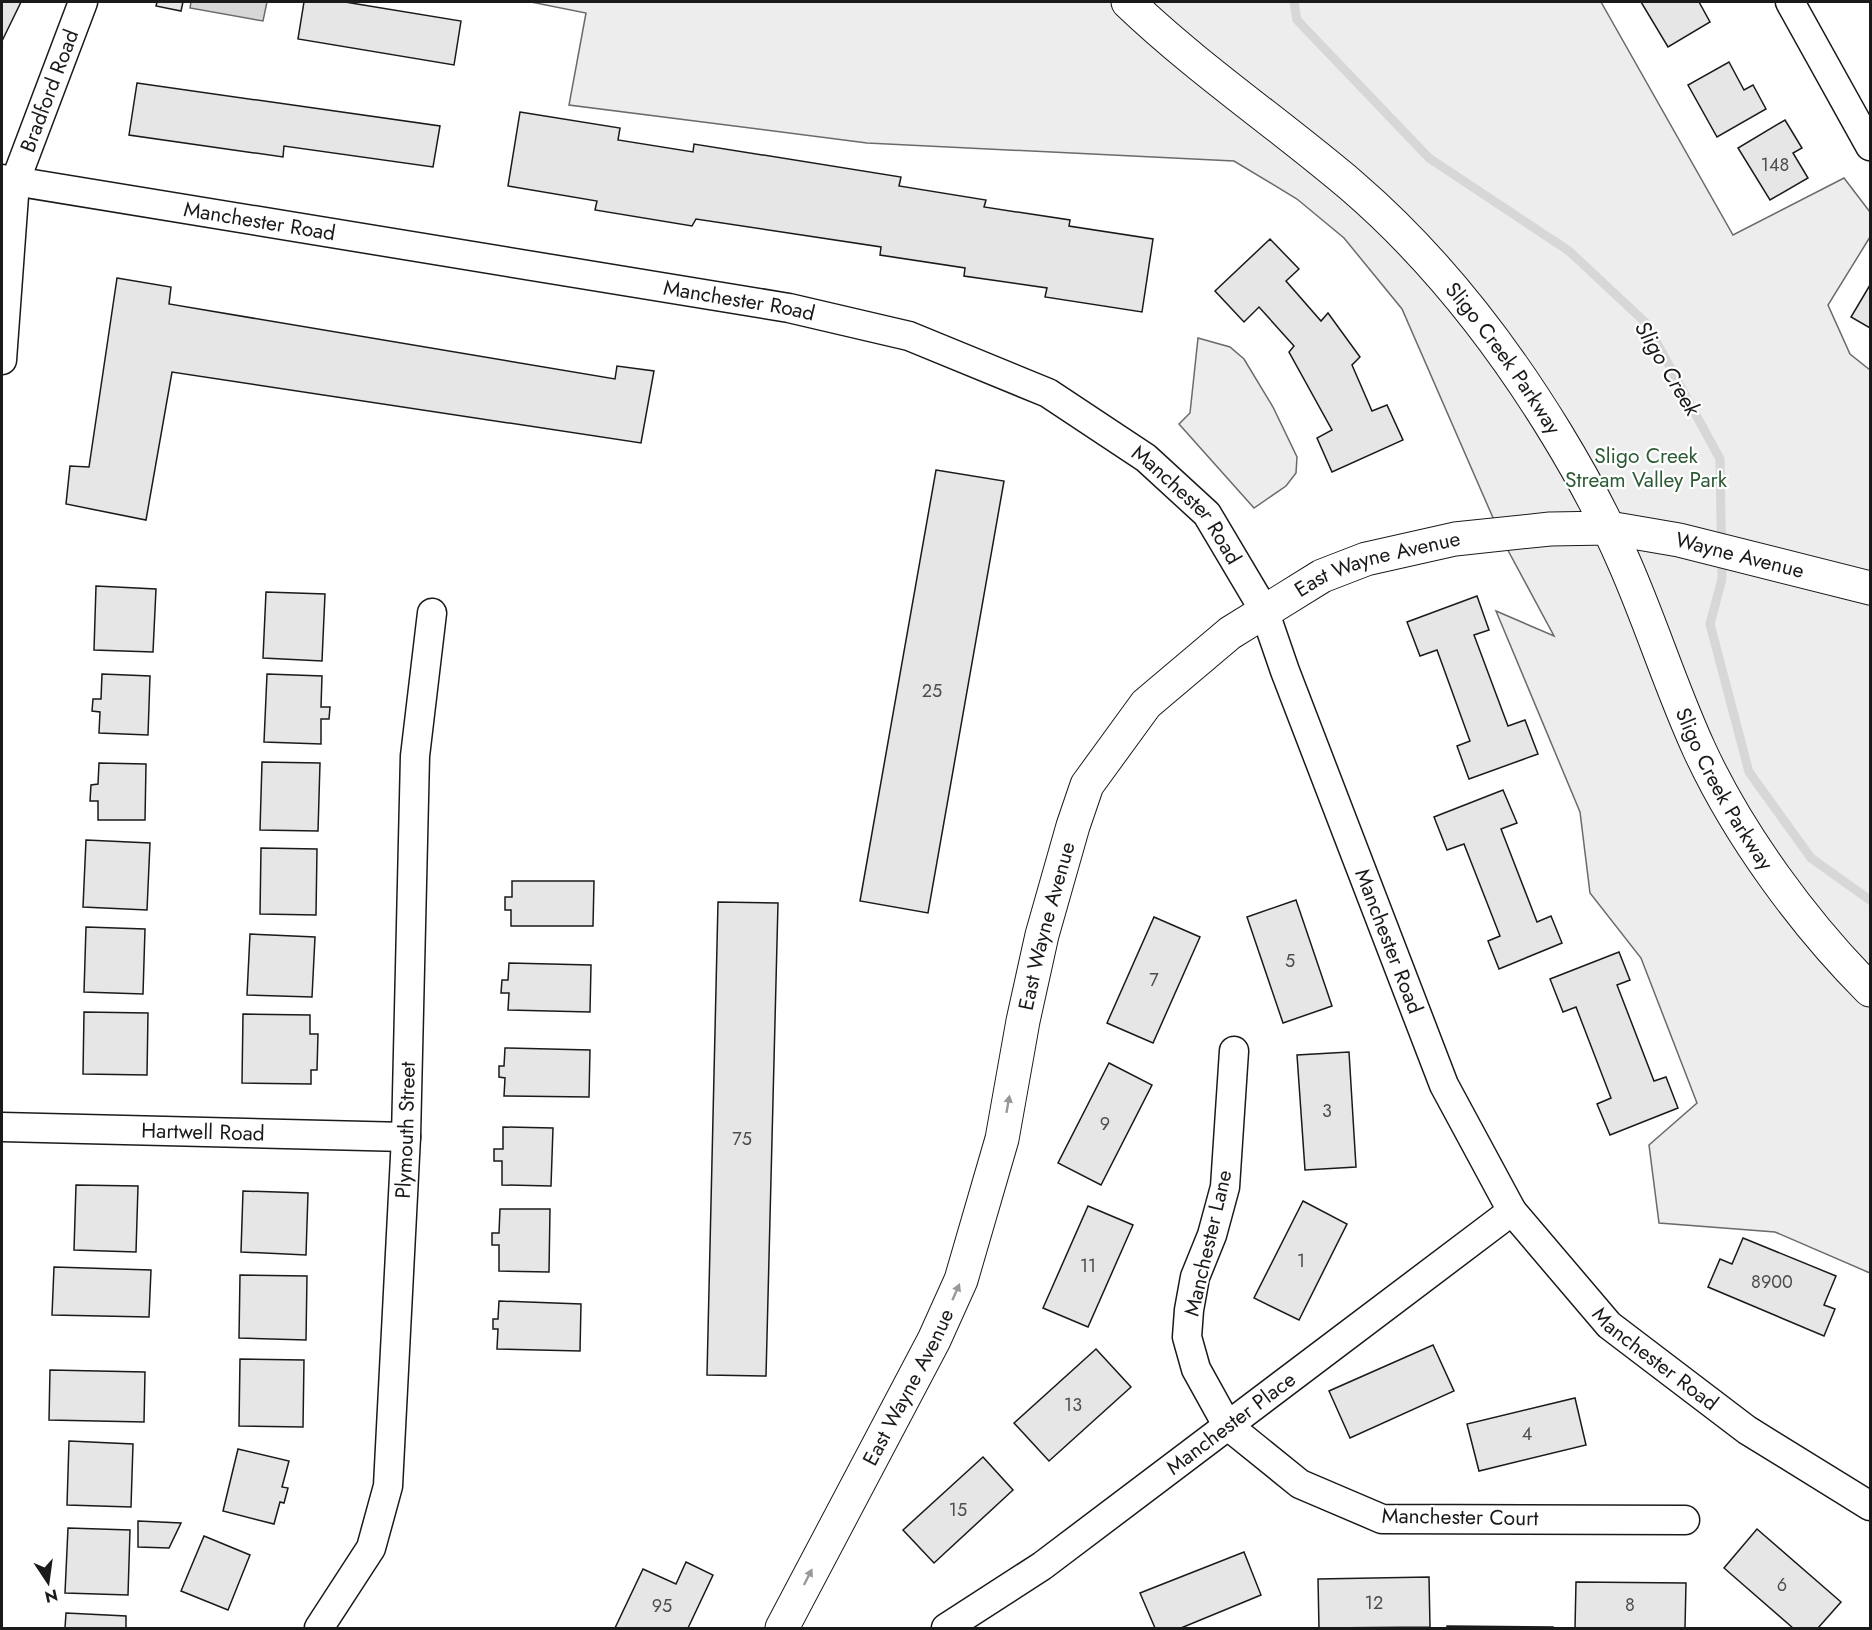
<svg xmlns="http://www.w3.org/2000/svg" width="1872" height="1630" viewBox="0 0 1872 1630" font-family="Jost,sans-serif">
	<rect width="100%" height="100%" fill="#fff"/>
	<g fill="#ededed" stroke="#6a6a6a" stroke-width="1.5">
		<path d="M531 2H1601L1733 235 1844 178 1870 212V237L1828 305 1850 354 1870 370V1273L1775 1232 1659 1223 1649 1145 1697 1103 1641 958 1590 893 1580 812 1496 611 1554 636 1504 543 1402 309 1344 238 1297 199 1234 161 867 143 569 105 586 13Z"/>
		<path d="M1198 338 1230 347 1244 359 1273 407 1297 457 1296 473 1286 486 1254 508 1179 424 1190 413Z"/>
	</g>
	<path fill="#d7d7d7" stroke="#6a6a6a" stroke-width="1.5" d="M191 2H267L263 21 190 8Z"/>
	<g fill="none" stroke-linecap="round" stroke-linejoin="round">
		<path stroke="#d7d7d7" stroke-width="9" d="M1294 2 1297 20 1429 158 1569 251 1646 323 1720 459 1722 579 1710 624 1749 772 1811 858 1870 900"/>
	</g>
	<g fill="#e6e6e6" stroke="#1a1a1a" stroke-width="1.5">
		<path d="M2 2H21L2 41Z"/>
		<path d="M157 2H183L181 11 156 6Z"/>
		<path d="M304 2H345L461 21 454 65 298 39Z"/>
		<path d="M1641 2H1699L1710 22 1668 47Z"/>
		<path d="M1729 62 1744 90 1753 85 1766 109 1717 137 1688 85Z"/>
		<path d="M137 83 440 126 433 167 284 146 283 157 129 135Z"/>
		<path d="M520 112 620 128 618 140 693 152 694 144 901 177 899 186 986 200 984 207 1070 220 1069 226 1153 239 1142 312 1045 297 1047 288 964 276 965 268 880 255 881 247 696 219 692 226 595 210 597 201 508 186Z"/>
		<path d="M1785 120 1802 148 1793 153 1808 178 1770 200 1738 148Z"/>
		<path d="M1270 239 1299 269 1286 281 1321 321 1328 313 1360 357 1352 365 1372 411 1387 405 1403 440 1332 472 1317 438 1332 430 1289 352 1294 346 1259 307 1244 322 1215 291Z"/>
		<path d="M117 278 171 287 169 304 615 379 617 366 654 371 641 443 172 372 146 520 66 504 70 466 89 467Z"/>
		<path d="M1870 285V328L1851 317Z"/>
		<path d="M936 470 1004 481 928 913 860 901Z"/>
		<path d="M96 586 156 589 153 652 94 650Z"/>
		<path d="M266 592 325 594 322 661 263 658Z"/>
		<path d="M1477 596 1489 630 1474 635 1508 726 1525 720 1538 754 1469 779 1457 746 1470 741 1437 650 1420 656 1407 622Z"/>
		<path d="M102 674 150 676 148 735 99 733 100 712 92 711 93 699H101Z"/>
		<path d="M267 674 322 676 321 707H330L329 719H321V744L264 742Z"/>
		<path d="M262 762 320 763 318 831 260 830Z"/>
		<path d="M99 763 146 764 145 820H98V801H90L91 785 98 784Z"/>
		<path d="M1503 790 1517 823 1501 829 1537 922 1551 916 1562 943 1499 969 1488 941 1500 936 1464 844 1447 850 1434 817Z"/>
		<path d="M86 840 150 843 147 910 83 907Z"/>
		<path d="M261 848 317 849 316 915 260 914Z"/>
		<path d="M512 881H594L593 926H511V910H505V897H512Z"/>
		<path d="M1296 900 1332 1006 1283 1023 1247 917Z"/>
		<path d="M718 902 778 903 766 1376 707 1375Z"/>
		<path d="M1154 917 1200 937 1153 1043 1107 1023Z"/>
		<path d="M86 927 145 929 143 994 84 992Z"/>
		<path d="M250 934 315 937 312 997 247 995Z"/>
		<path d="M1619 952 1630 980 1617 985 1654 1081 1666 1077 1678 1108 1610 1135 1597 1104 1611 1098 1576 1007 1563 1012 1550 979Z"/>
		<path d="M509 963 591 965 590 1012 508 1010 509 993H501L502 980H508Z"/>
		<path d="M84 1012 148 1013 147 1075 83 1074Z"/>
		<path d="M243 1014 310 1015V1034H318L317 1070H311V1084L242 1083Z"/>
		<path d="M505 1048 590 1050 589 1097 504 1096 505 1078 499 1077V1066H504Z"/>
		<path d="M1349 1052 1356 1167 1305 1170 1297 1055Z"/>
		<path d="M1109 1063 1152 1085 1101 1185 1058 1163Z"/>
		<path d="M503 1127 553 1128 551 1186 502 1185V1161H494V1149H503Z"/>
		<path d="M76 1185 138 1186 136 1252 74 1250Z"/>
		<path d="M243 1191 308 1193 306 1255 241 1252Z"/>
		<path d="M1303 1201 1347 1224 1299 1320 1254 1298Z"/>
		<path d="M1088 1206 1133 1225 1088 1327 1043 1308Z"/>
		<path d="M500 1209H550L549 1272 499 1271V1245H492V1233H499Z"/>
		<path d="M1743 1238 1836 1276 1824 1305 1835 1309 1824 1336 1708 1287 1720 1259 1732 1264Z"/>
		<path d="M54 1267 151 1270 149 1317 52 1315Z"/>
		<path d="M240 1275 307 1276 306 1340 239 1338Z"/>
		<path d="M499 1301 581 1304 580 1351 497 1349 498 1329H493V1319H498Z"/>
		<path d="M1433 1345 1454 1391 1350 1438 1329 1391Z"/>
		<path d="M1096 1349 1131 1387 1049 1461 1014 1423Z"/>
		<path d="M240 1359 304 1360 303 1427 239 1426Z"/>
		<path d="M50 1370 145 1372 144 1422 49 1420Z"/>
		<path d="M1575 1398 1586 1445 1479 1471 1467 1424Z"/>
		<path d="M69 1441 133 1444 131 1507 67 1505Z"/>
		<path d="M238 1449 289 1461 282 1487 288 1488 284 1503 280 1502 274 1524 223 1511Z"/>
		<path d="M983 1457 1013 1490 934 1563 903 1530Z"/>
		<path d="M138 1521 181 1523 169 1548 138 1547Z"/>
		<path d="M68 1528 130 1530 128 1595 65 1593Z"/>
		<path d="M1757 1529 1841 1602 1818 1628H1793L1724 1568Z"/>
		<path d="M204 1536 250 1555 228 1610 181 1591Z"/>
		<path d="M1244 1552 1261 1595 1181 1628H1155L1140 1593Z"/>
		<path d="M686 1562 713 1575 688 1628H615L643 1569 676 1584Z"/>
		<path d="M1429 1577 1430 1627 1319 1628 1318 1579Z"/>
		<path d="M1576 1582 1686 1583 1685 1628H1575Z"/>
		<path d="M66 1613 126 1616V1628H65Z"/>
		<path d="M1447 1626 1553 1627V1628H1447Z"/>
	</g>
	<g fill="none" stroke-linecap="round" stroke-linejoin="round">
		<g stroke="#1a1a1a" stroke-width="31">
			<g id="street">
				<path d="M1790 2 1870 146"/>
				<path id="s1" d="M2 179 789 308 909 336 1048 393 1146 458 1207 514 1264 610 1285 671 1444 1085 1512 1211 1609 1325 1747 1430 1870 1506"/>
				<path id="s2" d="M2 360 15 182 83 2"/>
				<path d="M1234 1051 1225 1187 1212 1235 1195 1277 1189 1310 1187 1337 1196 1369 1227 1425 1300 1484 1382 1519 1685 1520"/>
				<path id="s3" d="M2 1127 406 1137"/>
				<path id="s4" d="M319 1628 371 1548 388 1486 406 1137 415 756 432 613"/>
				<path id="s5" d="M946 1628 1042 1566 1512 1211"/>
			</g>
		</g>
		<g stroke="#1a1a1a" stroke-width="35">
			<g id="secondary">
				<path id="s6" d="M1128 2C1198 69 1278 123 1352 186 1432 255 1501 343 1556 433 1581 474 1605 518 1624 562 1651 623 1671 688 1699 749 1738 834 1804 924 1870 990"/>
				<path id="s7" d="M782 1628 934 1340 961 1280 1002 1139 1023 1021 1042 935 1073 826 1087 785 1146 704 1230 633 1322 576 1366 559 1455 539 1550 529 1609 528 1679 540 1870 588"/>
			</g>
		</g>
		<use href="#street" stroke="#fff" stroke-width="28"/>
		<use href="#secondary" stroke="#fff" stroke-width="33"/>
	</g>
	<defs><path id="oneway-solid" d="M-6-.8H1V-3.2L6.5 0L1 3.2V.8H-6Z" transform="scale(1.5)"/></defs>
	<g fill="#989898">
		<use href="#oneway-solid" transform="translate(1008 1104) rotate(-80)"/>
		<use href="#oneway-solid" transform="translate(956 1292) rotate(-66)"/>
		<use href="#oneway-solid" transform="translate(808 1577) rotate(-63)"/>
	</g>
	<g text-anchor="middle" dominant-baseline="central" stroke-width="4.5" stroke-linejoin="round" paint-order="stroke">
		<g font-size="18" fill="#4d4d4d">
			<text x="1775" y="165">148</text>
			<text x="932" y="691">25</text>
			<text x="1290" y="961">5</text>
			<text x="1154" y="980">7</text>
			<text x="1327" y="1111">3</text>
			<text x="1105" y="1124">9</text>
			<text x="742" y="1139">75</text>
			<text x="1301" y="1261">1</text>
			<text x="1088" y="1266">11</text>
			<text x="1772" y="1282">8900</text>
			<text x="1073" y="1405">13</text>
			<text x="1527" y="1434">4</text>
			<text x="958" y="1510">15</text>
			<text x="1782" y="1585">6</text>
			<text x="1374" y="1603">12</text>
			<text x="1630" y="1605">8</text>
			<text x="662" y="1606">95</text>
		</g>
		<g font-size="21" fill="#1a1a1a" stroke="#fff">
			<text stroke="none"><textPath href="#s2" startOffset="276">Bradford Road</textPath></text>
			<text stroke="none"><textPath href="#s1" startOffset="261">Manchester Road</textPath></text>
			<text stroke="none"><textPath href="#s1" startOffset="747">Manchester Road</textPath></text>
			<text stroke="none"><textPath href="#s6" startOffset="520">Sligo Creek Parkway</textPath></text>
			<text stroke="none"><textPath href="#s1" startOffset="1251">Manchester Road</textPath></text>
			<text stroke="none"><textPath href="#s7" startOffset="1648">Wayne Avenue</textPath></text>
			<text stroke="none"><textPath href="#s7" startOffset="1278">East Wayne Avenue</textPath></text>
			<text stroke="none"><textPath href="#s6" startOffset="1006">Sligo Creek Parkway</textPath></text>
			<text stroke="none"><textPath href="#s7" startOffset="756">East Wayne Avenue</textPath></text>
			<text stroke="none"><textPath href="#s1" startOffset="1737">Manchester Road</textPath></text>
			<text stroke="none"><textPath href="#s4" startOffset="516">Plymouth Street</textPath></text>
			<text stroke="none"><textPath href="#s3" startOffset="201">Hartwell Road</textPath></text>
			<text transform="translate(1208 1243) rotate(-77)">Manchester Lane</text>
			<text stroke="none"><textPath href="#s1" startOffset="2241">Manchester Road</textPath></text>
			<text stroke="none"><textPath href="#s7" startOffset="272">East Wayne Avenue</textPath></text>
			<text stroke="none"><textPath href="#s5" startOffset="351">Manchester Place</textPath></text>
			<text transform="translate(1460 1517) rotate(1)">Manchester Court</text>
		</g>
		<g font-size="21" fill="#2b5a34" stroke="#fff">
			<text x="1646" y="456">Sligo Creek<tspan x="1646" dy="24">Stream Valley Park</tspan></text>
		</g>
		<g font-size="22" font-style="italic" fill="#1a1a1a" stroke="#fff">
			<text transform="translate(1668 368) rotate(59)">Sligo Creek</text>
		</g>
	</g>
	<rect width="1872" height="1630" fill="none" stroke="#1a1a1a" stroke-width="6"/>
	<g transform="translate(48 1582) rotate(167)" stroke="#ffffff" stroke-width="4.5" paint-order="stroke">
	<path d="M0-4.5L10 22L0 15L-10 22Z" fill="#1a1a1a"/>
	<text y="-9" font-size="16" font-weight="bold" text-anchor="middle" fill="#1a1a1a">N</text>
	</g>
</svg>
